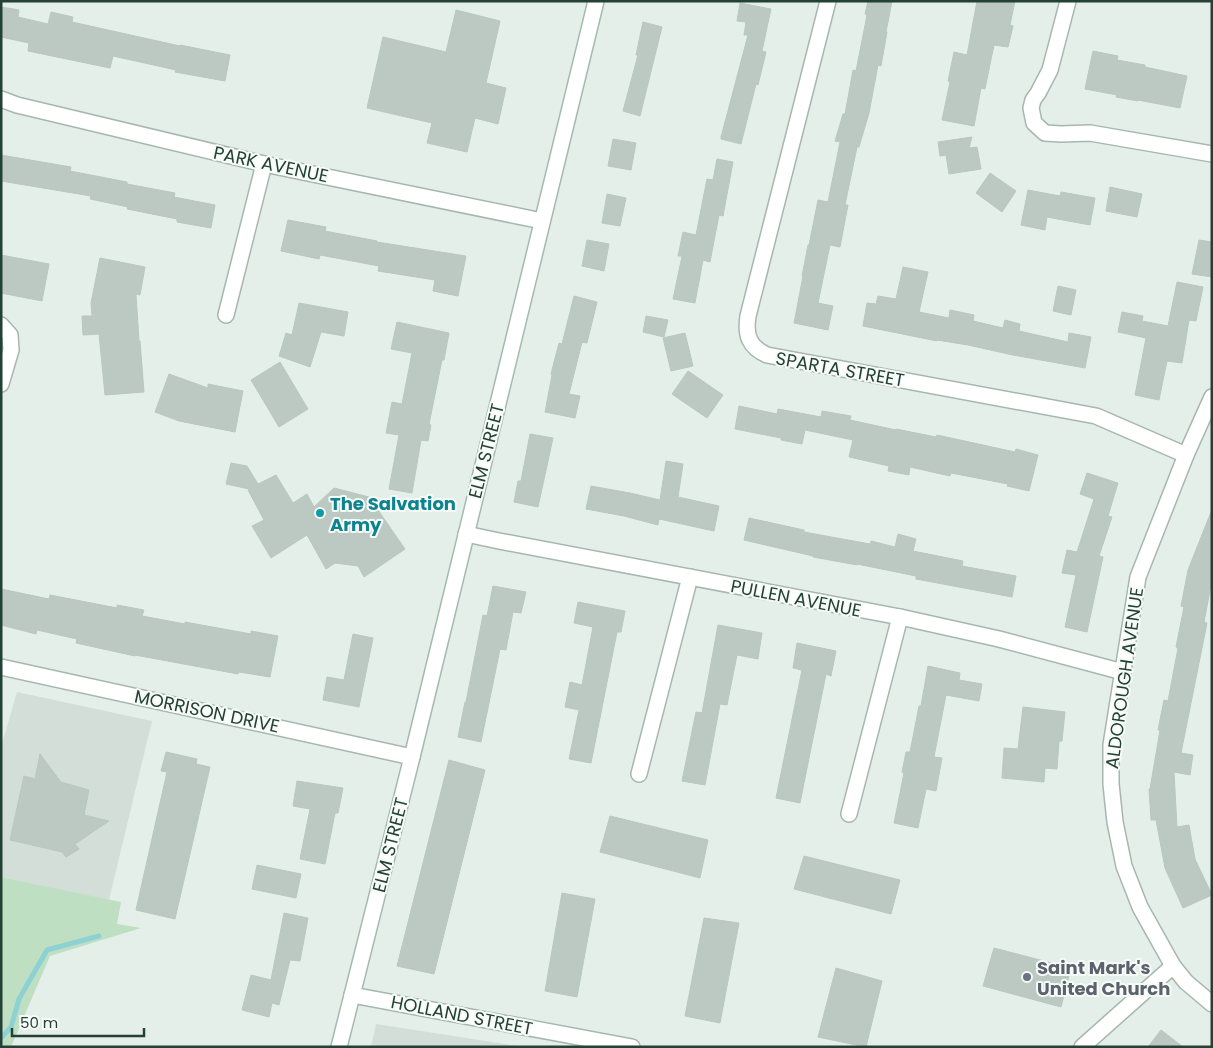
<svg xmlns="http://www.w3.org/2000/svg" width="1213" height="1048" viewBox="0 0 1213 1048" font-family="Poppins,sans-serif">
	<rect width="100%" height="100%" fill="#e5efe9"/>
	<g fill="#d3ded8">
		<path d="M17 692 152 721 109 900 1 877V747Z"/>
		<path d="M376 1024 524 1047H371Z"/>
	</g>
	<path fill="#bfdfc3" d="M1 877 121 902 117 924 141 928 50 956 11 1047H1Z"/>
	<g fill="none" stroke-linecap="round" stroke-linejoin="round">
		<path stroke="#8ed1d3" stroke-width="5" d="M1 1038 11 1027 19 999 47 950 99 936"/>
	</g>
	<g fill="#bbc9c2" stroke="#b8c8bf">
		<path d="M868 1H892L886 32H887L881 66 878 65 869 113 859 147H857L845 205H848L840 247 830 245 818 303 833 306 828 330 794 323 803 276H802L808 245H809L818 200 828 202 840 142 835 141 843 114H845L853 70 856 71 867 15 865 14Z"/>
		<path d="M977 1H1015L1010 25 1013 26 1008 47 994 45 985 89 981 88 974 126 942 120 950 82 948 81 954 52 967 55Z"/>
		<path d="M740 3 771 9 762 51 766 52 758 85 756 84 741 144 721 139V137L748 35H744L746 22 737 21Z"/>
		<path d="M1 7 19 10 18 17 48 24 51 12 73 17 72 22 180 46V45L230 55 225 81 175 72 176 70 113 56 110 68 28 51 29 43 1 37Z"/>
		<path d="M456 10 500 21 486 83 506 88 498 124 475 118 467 152 427 143 432 123 367 108 383 37 446 52Z"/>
		<path d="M643 22 662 27 640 116 623 111 638 55H636Z"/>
		<path d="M1093 51 1118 56 1117 60 1145 65V67L1187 76 1180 108 1138 100V101L1116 97 1117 95 1085 89Z"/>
		<path d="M972 137 969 148 977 147 981 169 949 174 946 155 940 156 938 142Z"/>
		<path d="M613 139 636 143 631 170 608 166Z"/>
		<path d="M1 155 71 167 70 171 127 182V184L175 193 174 197 215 205 211 228 177 222V219L127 209 128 207 90 199 91 196 1 181Z"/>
		<path d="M717 159 733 162 723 216 719 215 710 262 703 260 695 303 673 299 682 256H678L683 232 696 235 707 179 713 180Z"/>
		<path d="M990 173 1016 191 1002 212 976 193Z"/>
		<path d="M1110 187 1142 194 1137 217 1106 211Z"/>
		<path d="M1028 190 1060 196 1061 192 1095 198 1090 225 1047 217 1045 230 1021 225Z"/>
		<path d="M607 194 626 198 620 226 602 223Z"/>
		<path d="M288 220 326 227 325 231 377 241V242L466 256 458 296 433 291 435 280 378 271 379 266 320 255 319 259 281 251Z"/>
		<path d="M587 240 609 244 604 271 582 266Z"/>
		<path d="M1199 240 1212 242V277L1192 274Z"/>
		<path d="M1 255 49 264 42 301 1 293Z"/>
		<path d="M100 258 145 267 140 295 136 294 139 341H140L144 392 105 395 99 334 83 335 82 316H92L91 303Z"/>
		<path d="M903 267 928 272 919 312 949 318 950 310 974 315 973 321 1003 328 1005 320 1020 324 1019 331 1068 342 1069 333 1091 337 1085 368 1013 355 968 345 937 340V341L863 326 867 303 876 304 878 296 896 299Z"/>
		<path d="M1177 282 1203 287 1196 321 1189 320 1182 363 1167 361 1159 400 1135 395 1146 338 1118 332 1122 312 1143 316 1142 321 1168 326Z"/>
		<path d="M1058 286 1076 290 1071 315 1053 311Z"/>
		<path d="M574 296 597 302 587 343 582 342 569 394 580 396 575 418 545 412 552 375 551 374 559 343 562 344Z"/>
		<path d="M299 303 348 312 344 336 321 332 310 367 279 356 286 333 292 335Z"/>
		<path d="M646 316 668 320 664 337 643 332Z"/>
		<path d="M397 322 449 333 444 360H442L429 424 431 425 428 441 421 440 412 493 389 489 399 435 386 433 392 402 402 404 412 353 391 349Z"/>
		<path d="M685 333 693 366 671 371 663 338Z"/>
		<path d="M280 362 308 409 279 427 251 380Z"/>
		<path d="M688 371 723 395 707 418 672 394Z"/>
		<path d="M169 374 208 388V384L243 391 235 432 179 421 155 412Z"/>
		<path d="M739 406 777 414 778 409 821 417 822 411 851 416 850 420 896 430V429L936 437 937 435 1015 452 1016 449 1038 455 1029 491 1007 486 1008 484 951 473 950 476 910 467 909 475 888 471 889 466 849 457 853 440 805 430 802 444 781 440V438L735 429Z"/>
		<path d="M530 434 553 438 538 507 514 502 518 481H521Z"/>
		<path d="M666 461 683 464 678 497 719 506 714 531 659 519 658 525 624 516 586 509 591 486 630 493 660 500Z"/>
		<path d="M231 463 247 466 258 484 276 475 293 503 307 494 314 507 334 488 369 497 405 549 364 577 358 566 335 563 326 569 307 535 271 558 252 526 264 520 248 490 249 489 226 484Z"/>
		<path d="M1087 473 1118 483 1108 516 1112 517 1099 556 1103 557 1087 632 1065 627 1076 575 1062 573 1067 550 1077 552 1094 499 1080 494Z"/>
		<path d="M1211 512H1212V580L1204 622 1207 623 1181 753 1193 755 1190 775 1174 772 1177 827 1189 825 1195 859 1212 895 1183 908 1165 868 1156 820H1151L1149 789H1150L1160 730H1158L1164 700 1168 701 1178 648 1176 647 1184 607 1181 606 1188 570Z"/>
		<path d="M749 518 804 530V532L870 544 871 541 895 547 898 534 916 539 913 551 963 561 962 566 1016 576 1012 597 916 579V576L857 564V565L813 557V556L744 540Z"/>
		<path d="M493 586 526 592 521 613 513 612 506 650 500 649 481 742 458 737 465 702H466L483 615 487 616Z"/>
		<path d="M1 589 49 599 50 595 117 608V605L144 610 142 616 185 624V622L251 634V631L278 636 270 677 239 672 238 674 135 655V656L76 643 77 639 37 630 36 634 1 625Z"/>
		<path d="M578 602 625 611 621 632H617L591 763 569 759 579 710 565 707 570 682 582 685 593 627 574 623Z"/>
		<path d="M718 625 762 633 758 659 737 655 727 705 720 704 705 785 682 781 696 712 702 713Z"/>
		<path d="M353 634 373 638 359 707 323 700 327 677 344 680Z"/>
		<path d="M797 643 836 651 831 676 826 674 800 803 776 798 802 670 793 668Z"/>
		<path d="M928 666 960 673 959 680 982 684 979 701 946 695 934 757 942 758 936 791 926 789 918 828 894 823 904 773 902 772 906 752H910L919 706H921Z"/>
		<path d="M1023 707 1065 712 1062 741H1059L1057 769 1045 768 1044 782 1002 778 1004 748 1018 749Z"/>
		<path d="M166 752 197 759 196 764 210 767 175 919 136 910 167 772 161 771Z"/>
		<path d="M40 754 61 782 89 790 84 815 109 821 75 844 79 849 66 857 62 852 10 840 24 776 35 779Z"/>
		<path d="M449 760 485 770 434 974 397 966Z"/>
		<path d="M297 781 343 788 338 813H335L325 864 300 859 310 809 293 806Z"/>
		<path d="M610 816 708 840 700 878 600 852Z"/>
		<path d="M804 856 900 880 891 914 794 889Z"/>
		<path d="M257 865 301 874 296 898 252 889Z"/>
		<path d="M562 893 595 899 577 997 545 991Z"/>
		<path d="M284 913 308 918 300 961 290 960 279 1005 272 1003 269 1017 242 1010 251 975 271 980Z"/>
		<path d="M704 918 739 923 720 1023 685 1016Z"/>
		<path d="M994 948 1071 968 1061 1007 983 986Z"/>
		<path d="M836 968 882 981 866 1047 818 1037Z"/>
		<path d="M1161 1030 1183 1047H1148Z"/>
	</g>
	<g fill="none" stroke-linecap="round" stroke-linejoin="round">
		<g stroke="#a7b7b0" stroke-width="18">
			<g id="minor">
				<path d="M828 1 748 316C745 335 749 347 767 355L1096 416 1186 455"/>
				<path d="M1068 1 1050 70 1038 93 1033 100 1031 108 1034 123 1045 133 1061 134 1090 133 1212 154"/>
				<path d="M1 99 17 105 264 164 542 221"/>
				<path d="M226 315 264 164"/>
				<path d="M1 325 10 335 11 350 1 384"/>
				<path d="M1212 397 1186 455 1138 577 1111 745V784L1115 822 1124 866 1140 907 1173 966 1186 982 1212 1004"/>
				<path d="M466 534 499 541 900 617 999 639 1123 672"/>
				<path d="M1 667 412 757"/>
				<path d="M639 774 690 577"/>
				<path d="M849 814 900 617"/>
				<path d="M352 995 632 1047"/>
				<path d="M1082 1047 1173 966"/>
			</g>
		</g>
		<g stroke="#a4bab0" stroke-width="18">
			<path id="secondary" d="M339 1047 412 757 596 1"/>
		</g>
		<use href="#minor" stroke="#fff" stroke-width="15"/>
		<use href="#secondary" stroke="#fff" stroke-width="15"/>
	</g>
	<circle fill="#0f9aa8" stroke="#f6fbf8" stroke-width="2" cx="320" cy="513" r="5"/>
	<circle fill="#6b7280" stroke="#f6fbf8" stroke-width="2" cx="1027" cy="977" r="5"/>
	<g text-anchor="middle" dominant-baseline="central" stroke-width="4" stroke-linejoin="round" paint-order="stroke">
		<g font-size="18" fill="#244136" stroke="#f6fbf8">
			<text transform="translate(271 164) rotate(12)">PARK AVENUE</text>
			<text transform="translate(840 369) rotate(10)">SPARTA STREET</text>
			<text transform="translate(486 451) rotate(-76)">ELM STREET</text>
			<text transform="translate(796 598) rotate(11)">PULLEN AVENUE</text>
			<text transform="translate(1124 678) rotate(-82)">ALDOROUGH AVENUE</text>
			<text transform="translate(207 711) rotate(12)">MORRISON DRIVE</text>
			<text transform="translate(390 845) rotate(-76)">ELM STREET</text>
			<text transform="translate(462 1015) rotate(11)">HOLLAND STREET</text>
		</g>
		<g font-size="18" font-weight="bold" fill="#0d838f" stroke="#f6fbf8" text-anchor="start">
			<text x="330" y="503">The Salvation<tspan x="330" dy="21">Army</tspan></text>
		</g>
		<g font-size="18" font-weight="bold" fill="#5b616d" stroke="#f6fbf8" text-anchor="start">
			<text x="1037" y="967">Saint Mark's<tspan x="1037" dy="21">United Church</tspan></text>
		</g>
	</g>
	<rect width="1213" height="1048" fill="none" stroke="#244136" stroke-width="5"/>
	<path d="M12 1028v8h132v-8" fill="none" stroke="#244136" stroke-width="2.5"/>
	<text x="20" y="1028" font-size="15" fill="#244136" stroke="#f6fbf8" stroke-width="4" paint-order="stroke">50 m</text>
</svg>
